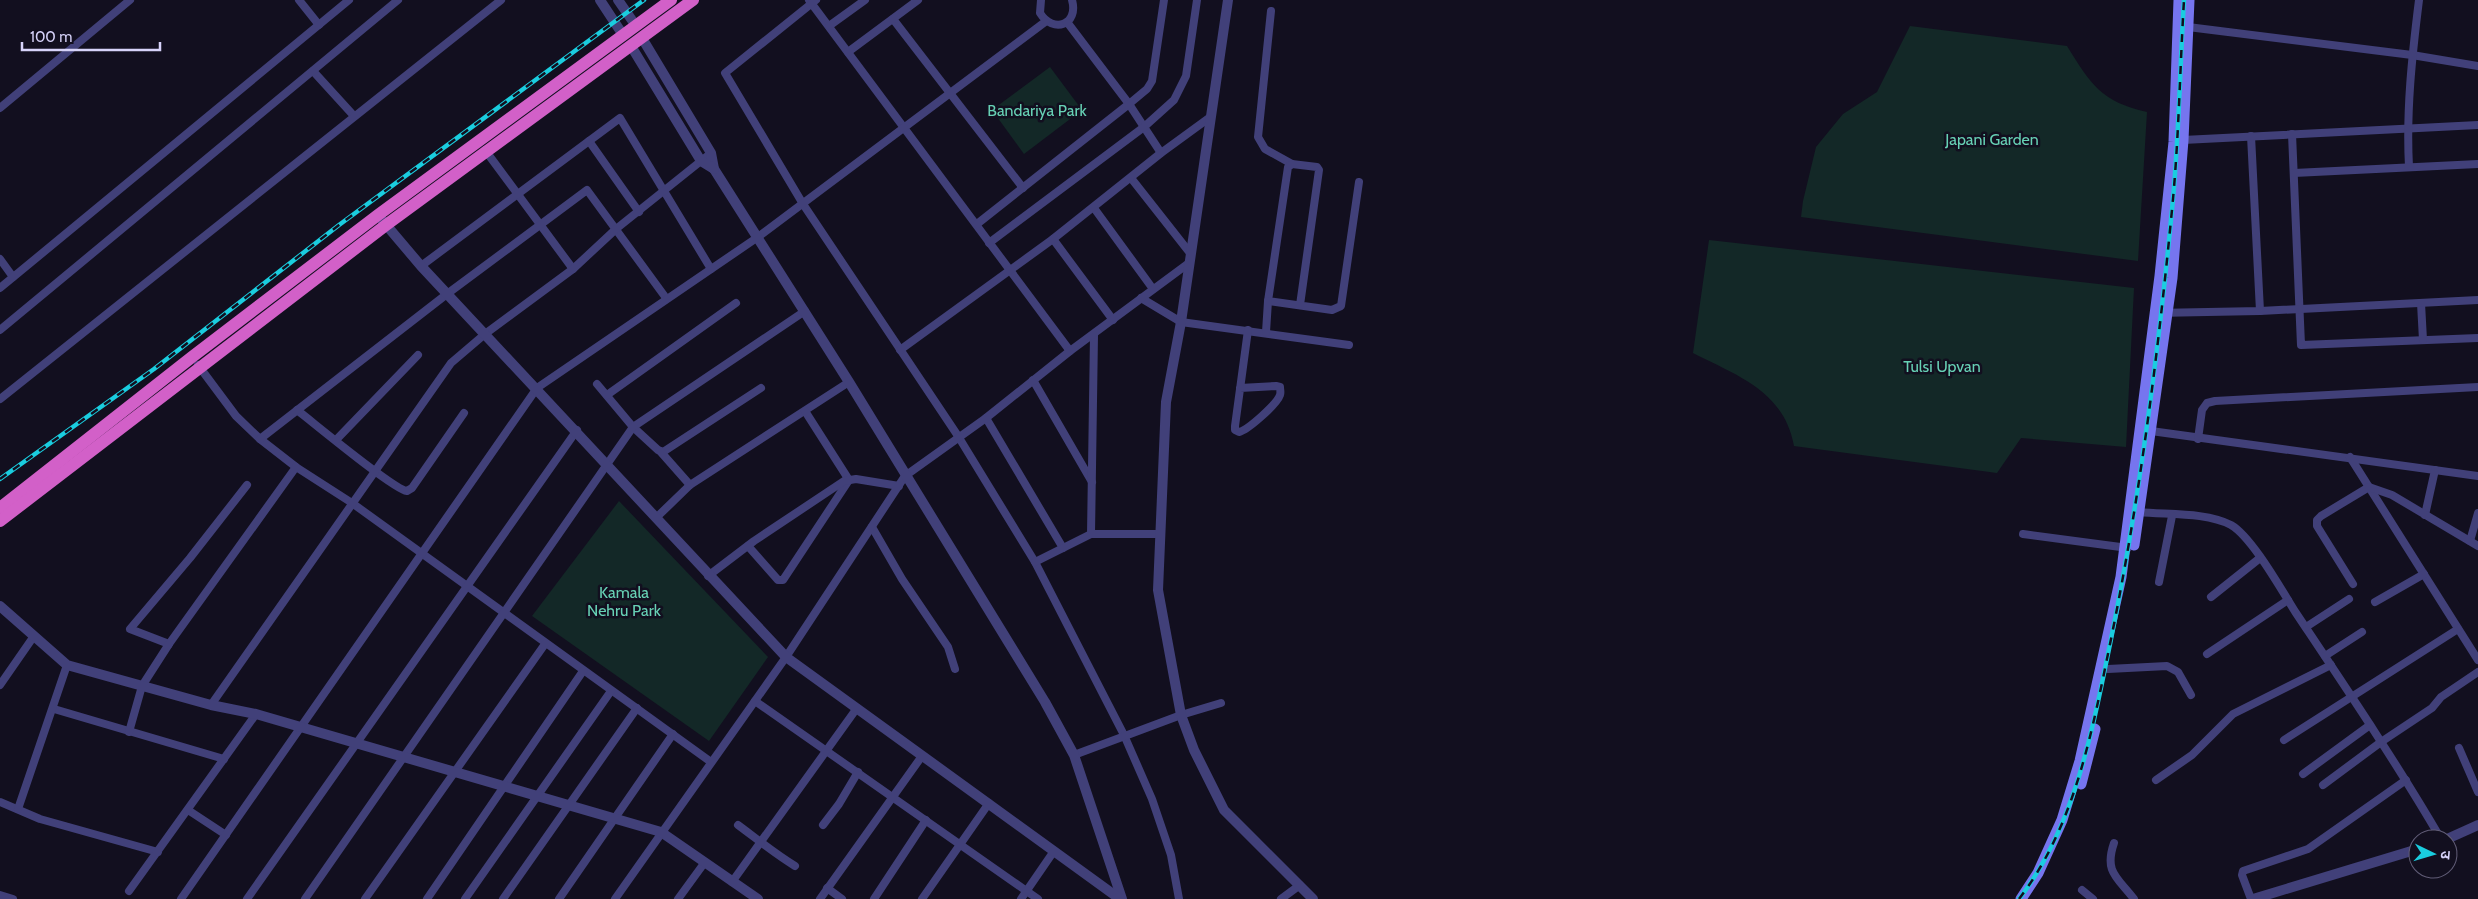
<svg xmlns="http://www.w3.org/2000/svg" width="2478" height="899" viewBox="0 0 2478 899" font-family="Cabin,'Noto Sans Devanagari',sans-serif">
	<rect width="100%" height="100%" fill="#120f1f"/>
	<g fill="#132827">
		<path d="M1910 26 2067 46C2090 83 2101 102 2147 112L2138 261 1801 217 1803 201 1816 147 1843 114 1877 92Z"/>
		<path d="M1050 67 1082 110 1024 154 992 110Z"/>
		<path d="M1709 240 2134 288 2126 447 2021 438 1997 473 1794 446C1784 391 1738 376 1693 353Z"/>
		<path d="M619 501 768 657 709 741 532 616Z"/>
	</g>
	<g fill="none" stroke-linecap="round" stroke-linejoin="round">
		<g stroke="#414079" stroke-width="8">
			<path d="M299 0 319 25"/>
			<path d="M809 0 1070 351"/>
			<path d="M816 0 725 73 803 204 958 436 1035 562 1124 735 1152 799 1171 855 1179 899"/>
			<path d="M1041 0 1040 13C1053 34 1079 25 1072 0"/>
			<path d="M1271 11 1258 137 1265 149 1292 164"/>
			<path d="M893 19 1023 188"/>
			<path d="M1067 22 1129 104 1161 153"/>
			<path d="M829 26 865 0"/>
			<path d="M2188 27 2412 55 2478 66"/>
			<path d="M848 52 918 0"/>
			<path d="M313 71 354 116"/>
			<path d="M0 108 130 0"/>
			<path d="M2292 134 2301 345 2478 338"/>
			<path d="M2251 136 2260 311"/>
			<path d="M2183 140 2478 125"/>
			<path d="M589 141 639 212"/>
			<path d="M485 150 573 269"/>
			<path d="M2409 167C2406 111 2412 56 2419 0"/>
			<path d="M2294 173 2478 164"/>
			<path d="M1131 178 1190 253"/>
			<path d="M1094 208 1153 289"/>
			<path d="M977 224 1129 104 1147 89 1152 81 1164 0"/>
			<path d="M1053 239 1113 320"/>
			<path d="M989 243 1144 127 1174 100 1186 76 1197 0"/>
			<path d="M0 259 13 277"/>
			<path d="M421 266 620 118 711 269"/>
			<path d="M0 288 349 0"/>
			<path d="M1141 298 1181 322 1349 345"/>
			<path d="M2421 303 2423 340"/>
			<path d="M1300 305 1319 170 1317 167 1292 164 1288 167 1268 301 1332 310 1341 306 1359 182"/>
			<path d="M2155 313 2260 311 2478 300"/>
			<path d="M0 330 398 0"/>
			<path d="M1266 332 1268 301"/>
			<path d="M900 350 1053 239 1161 153 1209 118"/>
			<path d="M198 365 236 416 260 439 296 467 352 503 711 762"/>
			<path d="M1033 380 1092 482"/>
			<path d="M597 384 633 427 658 450 663 452 761 388"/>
			<path d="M1240 388 1276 386 1280 387C1280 390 1281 392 1280 395 1277 404 1248 430 1239 432L1235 430V426L1248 330"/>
			<path d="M607 395 736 303"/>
			<path d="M0 399 501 0"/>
			<path d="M297 410C314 423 393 489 407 491L412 488 464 413"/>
			<path d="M986 418 1063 548"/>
			<path d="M2151 431 2478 476"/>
			<path d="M260 439 447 294 587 190 666 298"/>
			<path d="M2198 439 2202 410 2207 403 2215 401 2478 387"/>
			<path d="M336 440 418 355"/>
			<path d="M660 451 690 485"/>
			<path d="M2350 457 2478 660"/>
			<path d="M2139 512C2167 515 2206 512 2231 525 2252 537 2282 591 2296 613 2346 688 2396 762 2441 839"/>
			<path d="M2425 515 2435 470"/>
			<path d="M658 516 690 485 849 382"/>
			<path d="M872 527 902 579 948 647 955 669"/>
			<path d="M1091 534 1094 335"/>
			<path d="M2023 534 2128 548"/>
			<path d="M2470 541 2478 513"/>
			<path d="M748 546 778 580H783L849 480 805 411"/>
			<path d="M1035 562 1091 534H1159"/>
			<path d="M708 576 754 541 844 481 856 479 899 486"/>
			<path d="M2159 582 2172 516"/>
			<path d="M2353 584 2317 526V520L2321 516 2369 487 2392 495 2478 546"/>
			<path d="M2211 597 2260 558"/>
			<path d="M2375 602 2424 574"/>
			<path d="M2306 627 2349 599"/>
			<path d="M169 644 130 629 190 558 247 485"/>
			<path d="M2207 654 2288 600"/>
			<path d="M2325 656 2362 632"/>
			<path d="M2108 669 2167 666 2178 672 2191 695"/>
			<path d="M0 685 34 636"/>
			<path d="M755 701 1038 899"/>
			<path d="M211 705 451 363 485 334 573 269 616 229 711 153"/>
			<path d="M54 709 224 759"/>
			<path d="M129 732 142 686 169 644 296 467"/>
			<path d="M2284 740 2458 629"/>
			<path d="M2459 748 2478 792"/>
			<path d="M1074 755 1181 715 1221 703"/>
			<path d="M2303 774 2370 725"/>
			<path d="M2156 780 2192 755 2233 714 2331 665"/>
			<path d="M2323 785 2381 742 2432 708 2441 697 2478 672"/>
			<path d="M0 802 40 819 158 852"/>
			<path d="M18 809 67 665"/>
			<path d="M188 810 226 835"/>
			<path d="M738 825C757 839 775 854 795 866"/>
			<path d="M823 825 839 804 858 772"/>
			<path d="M2114 843C2104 872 2117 877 2134 899"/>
			<path d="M732 882 857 708"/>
			<path d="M827 888 842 899"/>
			<path d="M2082 890 2093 899"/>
			<path d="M129 891 256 714"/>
			<path d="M0 895 13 899"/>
			<path d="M181 899 537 388 758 237 1045 22"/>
			<path d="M247 899 577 430"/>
			<path d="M305 899 633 427 805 311"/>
			<path d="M365 899 545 644"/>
			<path d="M427 899 583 671"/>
			<path d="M465 899 611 691"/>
			<path d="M503 899 637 708"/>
			<path d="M559 899 673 734"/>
			<path d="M615 899 786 657 905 476 986 418 1070 351 1189 263"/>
			<path d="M678 899 705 862"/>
			<path d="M820 899 922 756"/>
			<path d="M874 899 926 820"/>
			<path d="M922 899 989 803"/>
			<path d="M1021 899 1054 851"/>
			<path d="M1281 899 1300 885"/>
			<path d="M2251 899 2242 875 2243 871 2308 849 2406 780"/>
		</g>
		<g stroke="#414079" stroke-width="10">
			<path d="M600 0 623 35"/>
			<path d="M618 0 636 26"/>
			<path d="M1228 0 1181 322 1166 402 1158 590 1181 715 1194 750 1224 810 1313 899"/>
			<path d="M642 38 711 153 714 169 849 382 1045 702 1074 755 1122 899"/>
			<path d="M631 46 701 161 714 169"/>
			<path d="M382 220 421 266 786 657 1120 899"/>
			<path d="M0 606 67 665 211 705 256 714 661 832 758 899"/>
			<path d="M2447 839 2478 825"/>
			<path d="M2253 899 2418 849"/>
		</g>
		<g stroke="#7675ef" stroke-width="11">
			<path d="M2134 545 2172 278 2183 140 2189 0"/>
			<path d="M2081 784 2095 729"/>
			<path d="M2021 899 2038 873 2062 820 2080 761 2121 577 2160 276 2174 142 2179 0"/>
		</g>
		<g stroke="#d260c8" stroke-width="12">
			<path d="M0 508 192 357 378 215 671 0"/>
			<path d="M0 521 386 225 693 0"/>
		</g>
		<g stroke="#1acddf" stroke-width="4.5">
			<g id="rail">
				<path d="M0 479 154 369 339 225 644 0"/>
				<path d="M2019 899C2075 826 2092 732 2110 644 2140 498 2159 348 2173 199 2179 133 2180 66 2184 0"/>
			</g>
		</g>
		<use href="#rail" stroke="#120f1f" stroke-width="2.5" stroke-dasharray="8" stroke-linecap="butt"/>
	</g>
	<g text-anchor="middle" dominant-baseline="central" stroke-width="5" stroke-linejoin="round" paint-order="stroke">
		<g font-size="16" fill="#67d1b5" stroke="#120f1f">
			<text x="1037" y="110">Bandariya Park</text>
			<text x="1992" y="139">Japani Garden</text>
			<text x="1942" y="366">Tulsi Upvan</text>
			<text x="624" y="592">Kamala<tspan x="624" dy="18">Nehru Park</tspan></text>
		</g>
	</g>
	<g transform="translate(2433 854) rotate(95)"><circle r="24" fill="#120f1f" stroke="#615d77"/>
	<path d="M0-4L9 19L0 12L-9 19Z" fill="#1acddf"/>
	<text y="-8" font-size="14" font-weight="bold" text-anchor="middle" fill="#d7d3fa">उ</text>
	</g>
	<path d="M22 42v8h138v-8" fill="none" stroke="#d7d3fa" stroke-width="2.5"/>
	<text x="30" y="42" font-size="15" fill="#d7d3fa" stroke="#120f1f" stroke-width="4" paint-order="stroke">100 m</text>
</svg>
